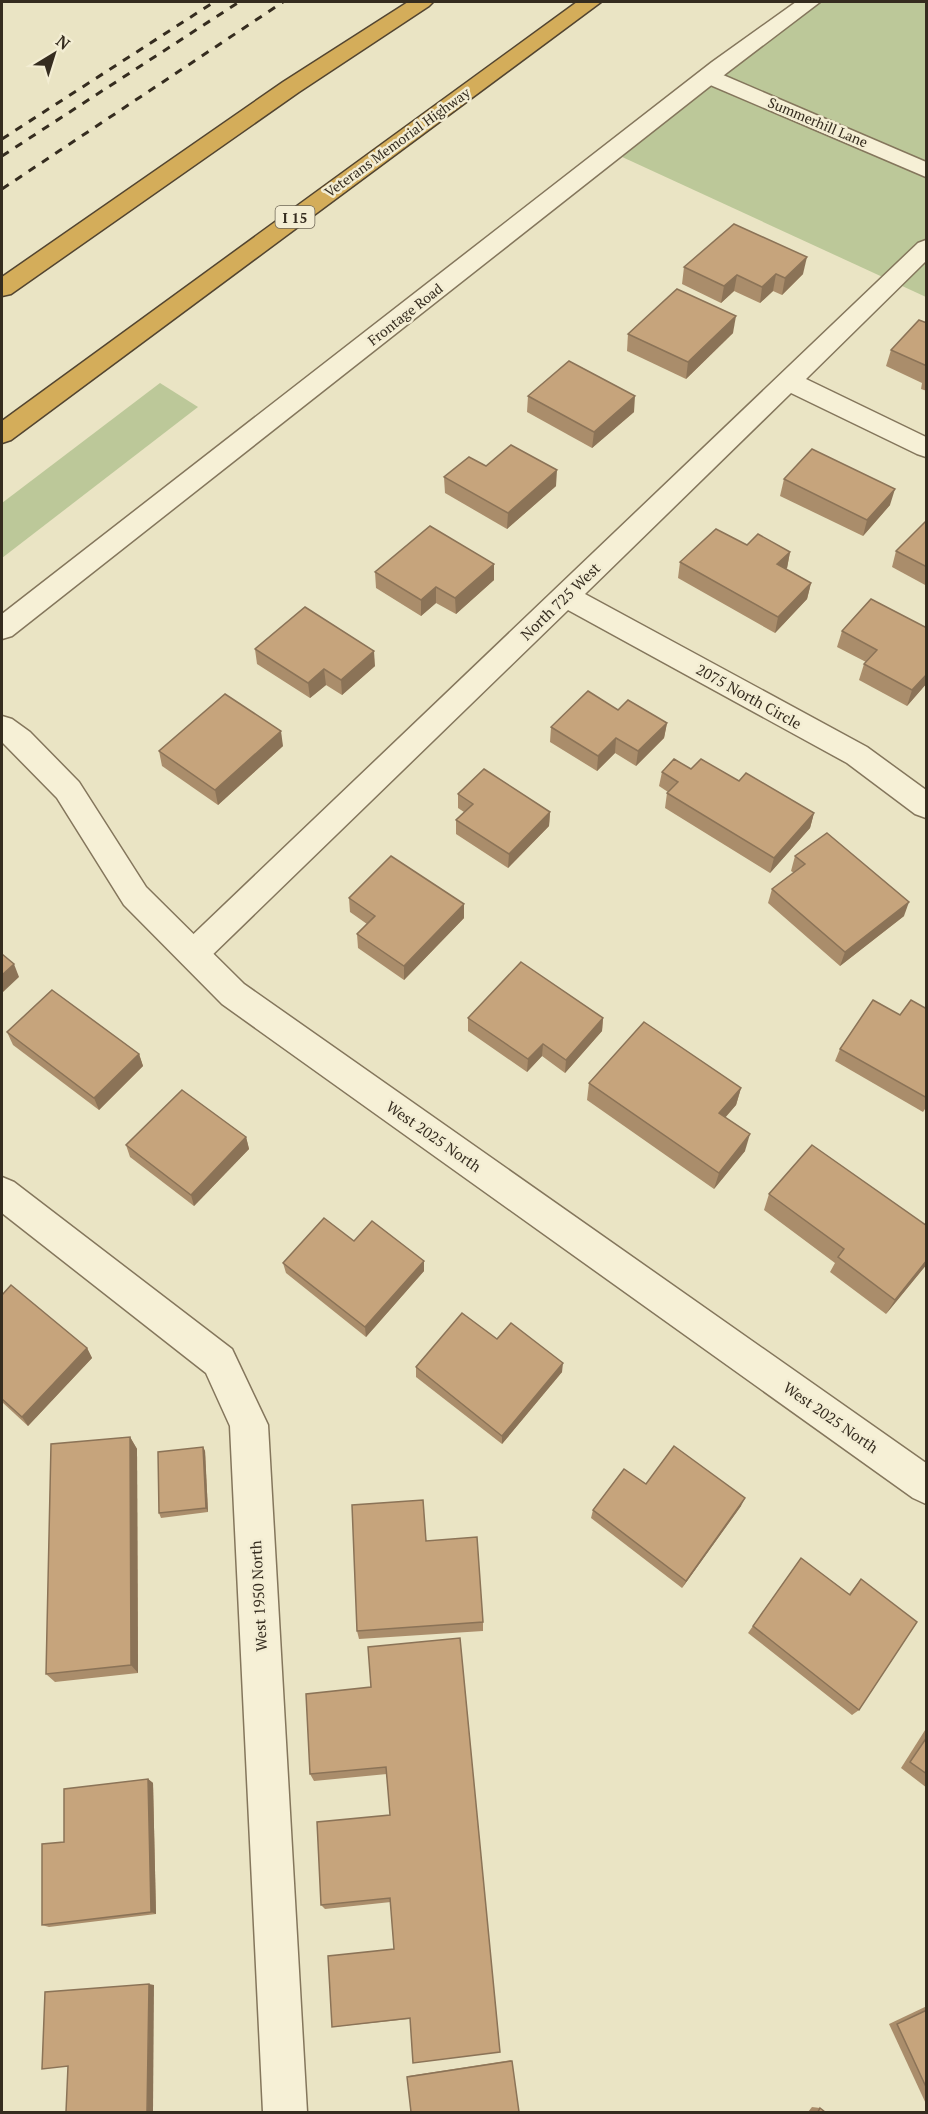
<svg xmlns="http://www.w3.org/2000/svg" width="928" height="2114" viewBox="0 0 928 2114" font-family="'PT Serif',serif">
	<rect width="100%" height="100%" fill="#eae4c4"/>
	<g fill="#bcc899">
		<path d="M813 2H926V297L620 156Z"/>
		<path d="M160 383 198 407 2 558V503Z"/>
	</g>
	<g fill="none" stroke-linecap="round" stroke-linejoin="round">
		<g stroke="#84765c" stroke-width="3">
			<g id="minor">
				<path d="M709 69 926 162V177L701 81 698 76 701 71Z"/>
				<path d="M926 240V261L806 379 926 437V457L917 454 791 393 585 594 867 747 926 790V818L915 814 847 763 568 610 204 963 193 967 182 963 177 954 182 945 918 243Z"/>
				<path d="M2 1177 14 1182 232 1349 268 1425 307 2112H263L230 1426 206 1373 2 1213Z"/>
			</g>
		</g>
		<g stroke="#84765c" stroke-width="3">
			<g id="tertiary">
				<path d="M796 2H820L728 72 12 636 2 639V614L712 62Z"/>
				<path d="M2 716 12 719 30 732 79 782 146 887 244 984 926 1463V1504L913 1498 222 1004 124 905 57 798 2 742Z"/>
			</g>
		</g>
		<g stroke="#524430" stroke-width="3">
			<g id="motorway">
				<path d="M408 2H433L429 6 299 92 11 294 2 296V277L283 82Z"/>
				<path d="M577 2H601L11 440 2 443V421Z"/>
			</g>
		</g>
		<use href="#minor" fill="#f6f0d6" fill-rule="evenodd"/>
		<use href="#tertiary" fill="#f6f0d6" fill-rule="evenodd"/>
		<use href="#motorway" fill="#d4ad5a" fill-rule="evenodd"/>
		<g stroke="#352c1f" stroke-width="3" stroke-dasharray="8 8" stroke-linecap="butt">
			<path d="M2 139 214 2"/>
			<path d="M2 156 239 2"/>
			<path d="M2 189 283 2"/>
		</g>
	</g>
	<g fill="#aa8d6b">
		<path d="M684 267 803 274 782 295 773 291 760 303 734 291 721 303 682 284Z"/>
		<path d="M927 323V391L921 389 922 383 886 366 891 350Z"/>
		<path d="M733 333 686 379 627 351 628 334Z"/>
		<path d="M528 396 634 412 592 448 527 412Z"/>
		<path d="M486 466 556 486 507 529 445 493 444 477Z"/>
		<path d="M784 479 890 505 863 536 780 496Z"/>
		<path d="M927 520V586L892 567 896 551Z"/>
		<path d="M747 545 790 552 787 568 786 569 811 583 807 599 775 633 678 578 680 562Z"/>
		<path d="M494 564V580L456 614 436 603 421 616 376 588 375 572Z"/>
		<path d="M871 599 927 683 907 706 859 680 864 664 866 662 837 647 842 631Z"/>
		<path d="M255 649 375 666 342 695 326 685 310 698 257 664Z"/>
		<path d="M618 710 667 723 664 738 636 766 615 753 597 771 550 742 551 727Z"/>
		<path d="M283 746 218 805 162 766 159 751Z"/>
		<path d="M691 769 739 781 814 813 810 828 770 873 665 808 667 793 668 792 659 786 662 772Z"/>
		<path d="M458 794 550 812 549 826 508 868 456 834V820L464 812 458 808Z"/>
		<path d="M795 856 904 916 840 966 768 903 772 889 794 873 791 871Z"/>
		<path d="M349 898 464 918 404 980 358 948 357 934 367 924 350 912Z"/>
		<path d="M927 1009V1106L923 1112 835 1061 840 1049Z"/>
		<path d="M468 1018H603L602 1031 565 1073 542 1056 527 1072 468 1031Z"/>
		<path d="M7 1032 139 1054 143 1066 99 1110 13 1045Z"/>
		<path d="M589 1083 741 1088 736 1105 725 1118 745 1151 714 1189 587 1100Z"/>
		<path d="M246 1137 249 1149 194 1206 130 1157 126 1145Z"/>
		<path d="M769 1194 927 1226V1264L886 1314 830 1272 835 1263 764 1210Z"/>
		<path d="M354 1241 424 1261V1271L366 1337 286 1273 283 1263Z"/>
		<path d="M2 1295 87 1348 92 1358 28 1426 2 1402Z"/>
		<path d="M416 1367 562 1372 502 1444 416 1377Z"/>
		<path d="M130 1437 137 1449 138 1673 55 1682 46 1674Z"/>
		<path d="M203 1447 205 1451 208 1512 161 1518 159 1513Z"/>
		<path d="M646 1484 741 1506 682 1588 591 1518 593 1510Z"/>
		<path d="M426 1541 483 1622V1631L359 1639 357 1631Z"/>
		<path d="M801 1558 849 1594 861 1579 859 1710 852 1715 748 1633Z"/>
		<path d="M460 1638 410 2019 332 2027 394 1949 391 1902 325 1909 321 1905 390 1815 387 1774 314 1781 310 1774 371 1687Z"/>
		<path d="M927 1727V1788L901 1768Z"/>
		<path d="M148 1779 153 1783 156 1914 49 1927 42 1925 64 1842Z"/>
		<path d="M927 2006V2106L889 2024Z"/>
		<path d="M511 2060 512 2061 407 2077 408 2076Z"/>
		<path d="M812 2107 820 2108 825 2112H808Z"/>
	</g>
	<g fill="#8b7357">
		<path d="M807 257 803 274 782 295 785 278Z"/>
		<path d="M776 274 773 291 760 303 762 287Z"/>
		<path d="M737 275 734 291 721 303 724 286Z"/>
		<path d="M736 316 733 333 686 379 688 362Z"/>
		<path d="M635 396 634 412 592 448 594 432Z"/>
		<path d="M557 470 556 486 507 529 508 513Z"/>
		<path d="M895 489 890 505 863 536 867 520Z"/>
		<path d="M790 552 787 568 774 580 777 564Z"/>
		<path d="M494 564V580L456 614 455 598Z"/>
		<path d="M811 583 807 599 775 633 778 617Z"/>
		<path d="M436 587V603L421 616V600Z"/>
		<path d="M374 651 375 666 342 695 341 680Z"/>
		<path d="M324 669 326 685 310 698 308 683Z"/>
		<path d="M927 674V683L907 706 912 690Z"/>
		<path d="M667 723 664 738 636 766 638 751Z"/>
		<path d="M281 731 283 746 218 805 215 790Z"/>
		<path d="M616 738 615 753 597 771 598 756Z"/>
		<path d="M550 812 549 826 508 868 509 854Z"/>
		<path d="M814 813 810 828 770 873 774 858Z"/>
		<path d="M909 902 904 916 840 966 845 952Z"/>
		<path d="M464 904V918L404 980V966Z"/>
		<path d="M14 964 19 977 2 993V975Z"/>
		<path d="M603 1018 602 1031 565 1073 566 1060Z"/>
		<path d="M543 1044 542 1056 527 1072 528 1059Z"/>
		<path d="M139 1054 143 1066 99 1110 94 1098Z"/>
		<path d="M741 1088 736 1105 714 1130 719 1113Z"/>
		<path d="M750 1134 745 1151 714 1189 719 1173Z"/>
		<path d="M246 1137 249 1149 194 1206 191 1195Z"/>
		<path d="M927 1260V1264L886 1314 895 1300Z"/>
		<path d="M424 1261V1271L366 1337 365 1327Z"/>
		<path d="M87 1348 92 1358 28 1426 22 1417Z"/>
		<path d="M563 1363 562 1372 502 1444V1436Z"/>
		<path d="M130 1437 137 1449 138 1673 131 1665Z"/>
		<path d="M203 1447 205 1451 208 1512 206 1508Z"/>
		<path d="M745 1498 741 1506 682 1588 686 1581Z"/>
		<path d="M148 1779 153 1783 156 1914 151 1912Z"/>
		<path d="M149 1984 154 1985 153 2112H147Z"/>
	</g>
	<g fill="#c6a47c" stroke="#8b7357" stroke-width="1.5">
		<path d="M734 224 807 257 785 278 776 274 762 287 737 275 724 286 684 267Z"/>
		<path d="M677 289 736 316 688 362 628 334Z"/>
		<path d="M919 320 927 323V366L891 350Z"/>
		<path d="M569 361 635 396 594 432 528 396Z"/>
		<path d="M511 445 557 470 508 513 444 477 469 457 486 466Z"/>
		<path d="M812 449 895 489 867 520 784 479Z"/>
		<path d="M927 520V567L896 551Z"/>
		<path d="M430 526 494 564 455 598 436 587 421 600 375 572Z"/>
		<path d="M716 529 747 545 758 534 790 552 777 564 811 583 778 617 680 562Z"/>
		<path d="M871 599 927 628V674L912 690 864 664 877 650 842 631Z"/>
		<path d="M305 607 374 651 341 680 324 669 308 683 255 649Z"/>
		<path d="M588 691 618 710 628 700 667 723 638 751 616 738 598 756 551 727Z"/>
		<path d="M225 694 281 731 215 790 159 751Z"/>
		<path d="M674 759 691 769 701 759 739 781 746 773 814 813 774 858 667 793 678 782 662 772Z"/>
		<path d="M484 769 550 812 509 854 456 820 473 804 458 794Z"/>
		<path d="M827 833 909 902 845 952 772 889 805 864 795 856Z"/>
		<path d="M391 856 464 904 404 966 357 934 375 916 349 898Z"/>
		<path d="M2 954 14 964 2 975Z"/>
		<path d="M521 962 603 1018 566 1060 543 1044 528 1059 468 1018Z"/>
		<path d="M52 990 139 1054 94 1098 7 1032Z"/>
		<path d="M873 1000 900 1015 911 1000 927 1009V1098L840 1049Z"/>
		<path d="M644 1022 741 1088 719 1113 750 1134 719 1173 589 1083Z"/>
		<path d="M182 1090 246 1137 191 1195 126 1145Z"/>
		<path d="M812 1145 927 1226V1260L895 1300 838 1257 844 1249 769 1194Z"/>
		<path d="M324 1218 354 1241 372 1221 424 1261 365 1327 283 1263Z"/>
		<path d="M11 1285 87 1348 22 1417 2 1399V1295Z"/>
		<path d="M462 1313 497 1339 511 1323 563 1363 502 1436 416 1367Z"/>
		<path d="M130 1437 131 1665 46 1674 51 1444Z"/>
		<path d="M674 1446 745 1498 686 1581 593 1510 624 1469 646 1484Z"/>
		<path d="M203 1447 206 1508 159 1513 158 1452Z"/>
		<path d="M423 1500 426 1541 477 1537 483 1622 357 1631 352 1505Z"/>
		<path d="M801 1558 850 1595 861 1579 917 1622 859 1710 753 1626Z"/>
		<path d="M460 1638 500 2052 413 2063 410 2018 332 2027 328 1956 394 1949 390 1898 321 1905 317 1822 390 1815 386 1767 310 1774 306 1694 371 1687 368 1647Z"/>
		<path d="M927 1737V1774L910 1762Z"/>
		<path d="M148 1779 151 1912 42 1925V1844L64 1842V1789Z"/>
		<path d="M149 1984 147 2112H66L68 2066 42 2069 45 1992Z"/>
		<path d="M927 2010V2089L897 2024Z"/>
		<path d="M512 2061 519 2112H411L407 2077Z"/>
		<path d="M820 2108 825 2112H818Z"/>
	</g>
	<g text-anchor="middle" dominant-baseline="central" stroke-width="5" stroke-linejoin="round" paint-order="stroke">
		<g font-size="14" fill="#352c1f" stroke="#f3edd3">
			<text transform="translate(818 122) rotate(23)">Summerhill Lane</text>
			<text transform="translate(397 142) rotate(-36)">Veterans Memorial Highway</text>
			<text transform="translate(405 314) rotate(-38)">Frontage Road</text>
		</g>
		<rect fill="#f3edd3" stroke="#6e6655" stroke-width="1.5" x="275.5" y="206" width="39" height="22" rx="4.5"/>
		<g font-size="14" font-weight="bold" fill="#352c1f">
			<text x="295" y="217">I 15</text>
		</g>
		<g font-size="15" fill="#352c1f" stroke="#f3edd3">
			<text transform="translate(560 601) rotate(-44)">North 725 West</text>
			<text transform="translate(749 696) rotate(29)">2075 North Circle</text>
			<text transform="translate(434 1136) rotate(35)">West 2025 North</text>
			<text transform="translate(831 1417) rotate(35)">West 2025 North</text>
			<text transform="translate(258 1596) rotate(-93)">West 1950 North</text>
		</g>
	</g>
	<rect width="928" height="2114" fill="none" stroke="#352c1f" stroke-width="6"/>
	<g transform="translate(54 54) rotate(38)" stroke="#f3edd3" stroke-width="4.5" paint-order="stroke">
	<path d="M0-4.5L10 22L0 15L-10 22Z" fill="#352c1f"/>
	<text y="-9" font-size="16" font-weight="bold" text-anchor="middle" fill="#352c1f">N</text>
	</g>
</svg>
